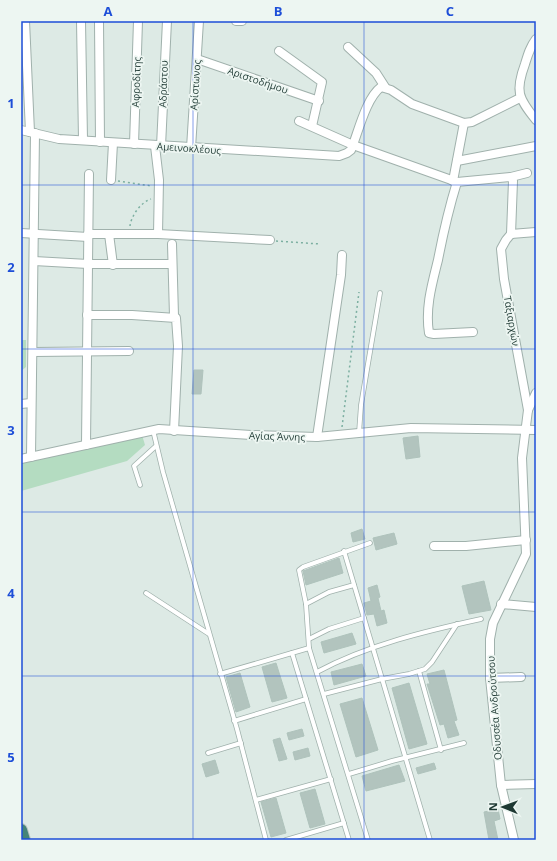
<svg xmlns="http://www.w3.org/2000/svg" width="557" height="861" viewBox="0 0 557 861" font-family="'Open Sans',sans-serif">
	<rect width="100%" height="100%" fill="#ddeae5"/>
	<g fill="#b4dcc1">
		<path d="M21 340H26V367L21 371Z"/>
		<path d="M142 435 145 445 127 461 21 491V463Z"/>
	</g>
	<g fill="#b2c4be" stroke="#afc3bc">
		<path d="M194 370H203L201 394H192Z"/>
		<path d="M418 436 420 457 406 459 403 438Z"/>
		<path d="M362 529 365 539 353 542 351 533Z"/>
		<path d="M394 533 397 544 376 550 373 538Z"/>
		<path d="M339 558 343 573 306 585 303 571Z"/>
		<path d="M484 581 491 610 469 614 462 586Z"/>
		<path d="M377 585 380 597 378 598 381 611 384 610 387 623 377 626 374 614 367 615 364 603 371 601 368 588Z"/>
		<path d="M352 633 356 644 324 653 321 642Z"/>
		<path d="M276 663 287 698 272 702 262 667Z"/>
		<path d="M362 664 366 676 334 685 331 672Z"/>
		<path d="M444 670 457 720 454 721 459 735 448 738 444 724 440 725 427 684H430L427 674Z"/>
		<path d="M240 673 250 707 236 712 226 677Z"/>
		<path d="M409 683 427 744 409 749 392 688Z"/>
		<path d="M362 698 378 750 356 757 340 704Z"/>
		<path d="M302 729 304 736 289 740 287 733Z"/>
		<path d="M280 738 287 759 279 761 273 740Z"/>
		<path d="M308 748 310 756 295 760 293 752Z"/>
		<path d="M215 760 219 773 206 777 202 764Z"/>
		<path d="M434 763 436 769 418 774 416 768Z"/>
		<path d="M399 765 405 781 366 791 362 776Z"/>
		<path d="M315 789 325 824 310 828 300 793Z"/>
		<path d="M276 798 286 833 271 837 261 802Z"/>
		<path d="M498 809 500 819 494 821 498 840H489L484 812Z"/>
	</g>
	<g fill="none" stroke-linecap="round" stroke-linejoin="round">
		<g stroke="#a0b1ac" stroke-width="5.5">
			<g id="service">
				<path d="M153 430 163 472 237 729 266 840"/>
				<path d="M359 433 361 405 380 293"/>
				<path d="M140 485 134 466 156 446"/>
				<path d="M344 551 430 840"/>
				<path d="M146 593 209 634"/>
				<path d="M306 604 329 592 354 585"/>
				<path d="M309 639 329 629 364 618"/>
				<path d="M309 648 306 604 299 570 303 567 370 543"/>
				<path d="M292 653 349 840"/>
				<path d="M419 671 441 750"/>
				<path d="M317 672C367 645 426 631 481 619"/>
				<path d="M220 674 309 648 368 840"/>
				<path d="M324 694 382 679 409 674 425 669 432 662 457 624"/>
				<path d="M234 721 306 699"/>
				<path d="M208 753 241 743"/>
				<path d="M349 774 392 761 464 743"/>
				<path d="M256 800 331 779"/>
				<path d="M286 840 344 823"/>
			</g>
		</g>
		<g stroke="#a0b1ac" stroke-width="10">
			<g id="minor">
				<path d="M25 21 30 132"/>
				<path d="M81 21 83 140"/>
				<path d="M99 21 100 142"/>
				<path d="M236 21H242"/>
				<path d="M536 39C530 47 528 54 525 64 515 91 518 98 536 120"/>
				<path d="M348 47 376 73 385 87"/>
				<path d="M279 51 322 82 312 126"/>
				<path d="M197 59 319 101"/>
				<path d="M299 121 353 145 457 182 511 177 513 181 511 234"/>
				<path d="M464 123 472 122 520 98"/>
				<path d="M21 130 59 139 339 156 347 153 351 150C358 133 366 98 381 87L391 90 412 104 464 123"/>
				<path d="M134 144 138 21"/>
				<path d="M155 146 159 180 158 234"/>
				<path d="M161 146 167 21"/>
				<path d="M191 148 199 21"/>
				<path d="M457 161 536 146"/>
				<path d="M511 177 527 173"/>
				<path d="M111 180 113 143"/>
				<path d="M453 181 464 123"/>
				<path d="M457 182C449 208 443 234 438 260 432 284 425 308 429 333L434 334 473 332"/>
				<path d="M21 233 88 237"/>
				<path d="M88 234H158L270 240"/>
				<path d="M109 234 113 265"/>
				<path d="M511 234 506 240 501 249 504 279 528 410"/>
				<path d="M511 234 536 232"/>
				<path d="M172 244 174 316"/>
				<path d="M34 261 88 264H172"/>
				<path d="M87 315H132L176 318 178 346 174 431"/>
				<path d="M33 352 129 351"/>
				<path d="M21 404 31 403"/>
				<path d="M317 437 341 275 342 255"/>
				<path d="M86 445 89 174"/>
				<path d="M31 457 35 133"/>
				<path d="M21 459 159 429 251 435 317 437 411 428 536 430"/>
				<path d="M434 546H466L526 540"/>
				<path d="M501 604 536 607"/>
				<path d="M490 678 521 677"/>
				<path d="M501 785 536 784"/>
				<path d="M514 840 501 785 490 678V639L493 623 526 554 522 458 528 410 536 393"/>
			</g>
		</g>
		<g stroke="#bcc4c2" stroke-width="14">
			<path id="trunk" d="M21 830 24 840"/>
		</g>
		<g stroke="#7cafa1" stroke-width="1.5" stroke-dasharray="2 3" stroke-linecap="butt">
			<path d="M118 181 152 186"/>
			<path d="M130 226C131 216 141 202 151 199"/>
			<path d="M276 241 320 244"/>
			<path d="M342 427 359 292"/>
		</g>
		<use href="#service" stroke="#fff" stroke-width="4"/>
		<use href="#minor" stroke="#fff" stroke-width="8"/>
		<use href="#trunk" stroke="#448478" stroke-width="12"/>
	</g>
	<path fill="none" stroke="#1d4ed8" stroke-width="1" stroke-opacity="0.55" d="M193 21V840M364 21V840M21 185H536M21 349H536M21 512H536M21 676H536"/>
	<g text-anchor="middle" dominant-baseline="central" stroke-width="3.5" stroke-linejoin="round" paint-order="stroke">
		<g font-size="10" fill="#1e3933" stroke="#edf6f2">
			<text transform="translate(258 80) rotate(19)">Αριστοδήμου</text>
			<text transform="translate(136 82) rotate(-88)">Αφροδίτης</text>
			<text transform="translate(163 84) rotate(-88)">Αδράστου</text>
			<text transform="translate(195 85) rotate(-86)">Αρίστωνος</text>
			<text transform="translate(189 148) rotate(4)">Αμεινοκλέους</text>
			<text transform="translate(512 321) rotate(80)">Ταξιαρχών</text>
			<text transform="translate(277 436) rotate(2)">Αγίας Άννης</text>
			<text transform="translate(494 708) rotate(-94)">Οδυσσέα Ανδρούτσου</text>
		</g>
	</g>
	<rect width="557" height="861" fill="none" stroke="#edf6f2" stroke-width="44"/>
	<g transform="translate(503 807) rotate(271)" stroke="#edf6f2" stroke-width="3" paint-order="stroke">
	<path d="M0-3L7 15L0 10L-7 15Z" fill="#1e3933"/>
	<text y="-6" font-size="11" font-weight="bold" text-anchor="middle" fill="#1e3933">N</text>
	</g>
	<rect x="22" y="22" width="513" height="817" fill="none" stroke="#1d4ed8" stroke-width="1.5"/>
	<g font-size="13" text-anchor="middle" font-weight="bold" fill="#1d4ed8">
		<text x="108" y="16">A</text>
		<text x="278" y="16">B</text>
		<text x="450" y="16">C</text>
		<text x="11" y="108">1</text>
		<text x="11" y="272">2</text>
		<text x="11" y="435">3</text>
		<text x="11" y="598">4</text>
		<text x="11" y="762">5</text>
	</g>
</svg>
